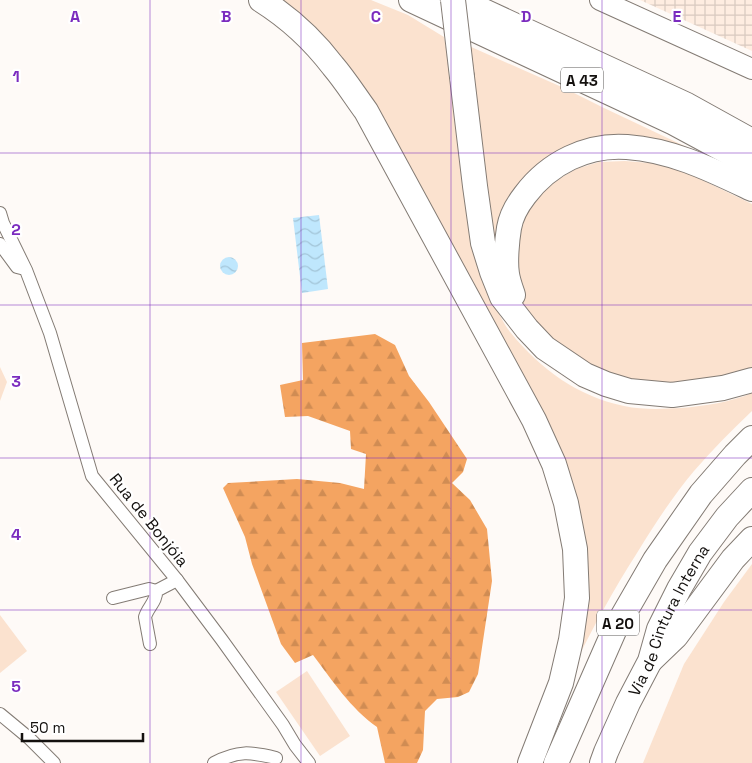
<svg xmlns="http://www.w3.org/2000/svg" width="752" height="763" viewBox="0 0 752 763" font-family="'Space Grotesk',sans-serif">
	<defs>
		<pattern id="industrial-grid" width="8" height="8" patternUnits="userSpaceOnUse" patternTransform="scale(1.25)"><rect width="8" height="8" fill="#feede1"/><path d="M0 4h8M4 0v8" fill="none" stroke="#d9cac0"/></pattern>
		<pattern id="forest-firs" width="22" height="20" patternUnits="userSpaceOnUse" patternTransform="scale(1.25)"><rect width="22" height="20" fill="#f4a461"/><path d="M5 1l3.5 6h-7zM16 11l3.5 6h-7z" fill="#d08c53"/></pattern>
		<pattern id="water-waves" width="16" height="10" patternUnits="userSpaceOnUse" patternTransform="scale(1.25)"><rect width="16" height="10" fill="#bfe7fd"/><path d="M0 5q4-4 8 0t8 0" fill="none" stroke="#a3c5d8"/></pattern>
	</defs>
	<rect width="100%" height="100%" fill="#fefaf7"/>
	<path fill="url(#industrial-grid)" d="M640 0H752V51Z"/>
	<g fill="#fbe2cf">
		<path d="M267 0H371L408 15 444 37 494 303C499 313 504 325 511 333 540 369 579 397 624 406 643 410 662 409 681 408 705 406 731 402 752 393V411C732 430 712 450 694 471 673 496 654 525 637 553 614 589 593 627 574 666V515L367 104Z"/>
		<path d="M469 46 564 88 604 108 693 150 744 177 674 152 563 155 494 249Z"/>
		<path d="M625 161 662 164 694 176 752 204V369L711 382 665 385 624 381 581 365 548 342 529 316 520 297 516 239 524 218 534 201 552 183 576 169 599 162Z"/>
		<path d="M0 367 7 382 0 401Z"/>
		<path d="M752 564V763H643L684 664 724 602Z"/>
		<path d="M0 615 27 651 0 673Z"/>
		<path d="M307 671 350 736 320 756 276 692Z"/>
	</g>
	<path fill="url(#forest-firs)" d="M375 334 395 345 409 376 429 402 467 459 463 472 452 483 470 500 487 529 492 581 478 674 469 692 458 697 437 699 425 711 423 750 417 763H385L377 727C351 709 332 680 313 655L295 663 281 644 252 564 245 537 223 488 228 483 297 479 340 483 364 489 366 454 351 449 350 431 308 416 285 417 280 385 303 380 302 343Z"/>
	<g fill="url(#water-waves)">
		<path d="M319 215 328 289 302 293 293 218Z"/>
		<circle cx="229" cy="266" r="9"/>
	</g>
	<g fill="none" stroke-linecap="round" stroke-linejoin="round">
		<g stroke="#837b74" stroke-width="14">
			<g id="street">
				<path d="M0 213 3 223 26 270 50 333 92 476 177 580 222 640 283 725 295 745 309 763"/>
				<path d="M0 244 17 267 21 268"/>
				<path d="M113 598 149 589 156 591"/>
				<path d="M150 644 145 617C148 607 157 601 156 591L177 580"/>
				<path d="M0 714 29 738 54 763"/>
				<path d="M214 763C238 750 251 752 276 758"/>
			</g>
		</g>
		<g stroke="#837b74" stroke-width="22">
			<path id="primary" d="M600 0 752 69"/>
		</g>
		<g stroke="#837b74" stroke-width="26">
			<g id="highway">
				<path d="M261 0C288 17 314 41 333 66 345 80 355 96 366 111L534 420 554 464 566 503 575 549 577 598 571 640 561 683 530 763"/>
				<path d="M411 0 674 123 752 165"/>
				<path d="M460 0 687 105 752 141"/>
				<path d="M462 77 475 186 483 243 492 272 502 297 527 329 545 348 585 375 606 384 629 391 672 395 723 388 752 380"/>
				<path d="M513 295C511 289 508 281 507 274 505 262 507 240 509 228 511 216 518 204 525 195 549 163 587 144 627 147 672 150 712 170 752 189"/>
				<path d="M651 660 676 636 733 559 752 539"/>
				<path d="M556 763 614 631 655 560 701 494 735 455 752 438"/>
				<path id="s1" d="M602 763 606 752 628 703 650 661 659 629 679 589 700 553 727 517 752 490"/>
			</g>
		</g>
		<use href="#street" stroke="#fff" stroke-width="12"/>
		<use href="#primary" stroke="#fff" stroke-width="20"/>
		<use href="#highway" stroke="#fff" stroke-width="24"/>
		<g stroke="#837b74" stroke-width="26" stroke-linecap="butt">
			<path id="highway-bridge" d="M453 0 462 77"/>
		</g>
		<use href="#highway-bridge" stroke="#fff" stroke-width="24"/>
	</g>
	<path fill="none" stroke="#7b2cbf" stroke-width="1" stroke-opacity="0.55" d="M150 0V763M301 0V763M451 0V763M602 0V763M0 153H752M0 305H752M0 458H752M0 610H752"/>
	<g text-anchor="middle" dominant-baseline="central" stroke-width="4.5" stroke-linejoin="round" paint-order="stroke">
		<g fill="#fff" stroke="#5a5857" stroke-width="1">
			<rect x="561" y="67.5" width="42" height="25" rx="4"/>
			<rect x="597" y="610.5" width="42" height="25" rx="4"/>
		</g>
		<g font-size="15" font-weight="bold" fill="#14110f">
			<text x="582" y="80">A 43</text>
			<text x="618" y="623">A 20</text>
		</g>
		<g font-size="16" fill="#14110f" stroke="#fff">
			<text transform="translate(149 520) rotate(51)">Rua de Bonjóia</text>
			<text stroke="none"><textPath href="#s1" startOffset="158">Via de Cintura Interna</textPath></text>
		</g>
	</g>
	<g font-size="16" text-anchor="middle" font-weight="bold" fill="#7b2cbf" stroke="#fff" stroke-width="4.5" stroke-linejoin="round" paint-order="stroke">
		<text x="75" y="22">A</text>
		<text x="226" y="22">B</text>
		<text x="376" y="22">C</text>
		<text x="526" y="22">D</text>
		<text x="677" y="22">E</text>
		<text x="16" y="82">1</text>
		<text x="16" y="235">2</text>
		<text x="16" y="387">3</text>
		<text x="16" y="540">4</text>
		<text x="16" y="692">5</text>
	</g>
	<path d="M22 733v8h121v-8" fill="none" stroke="#14110f" stroke-width="2.5"/>
	<text x="30" y="733" font-size="15" fill="#14110f" stroke="#ffffff" stroke-width="4" paint-order="stroke">50 m</text>
</svg>
